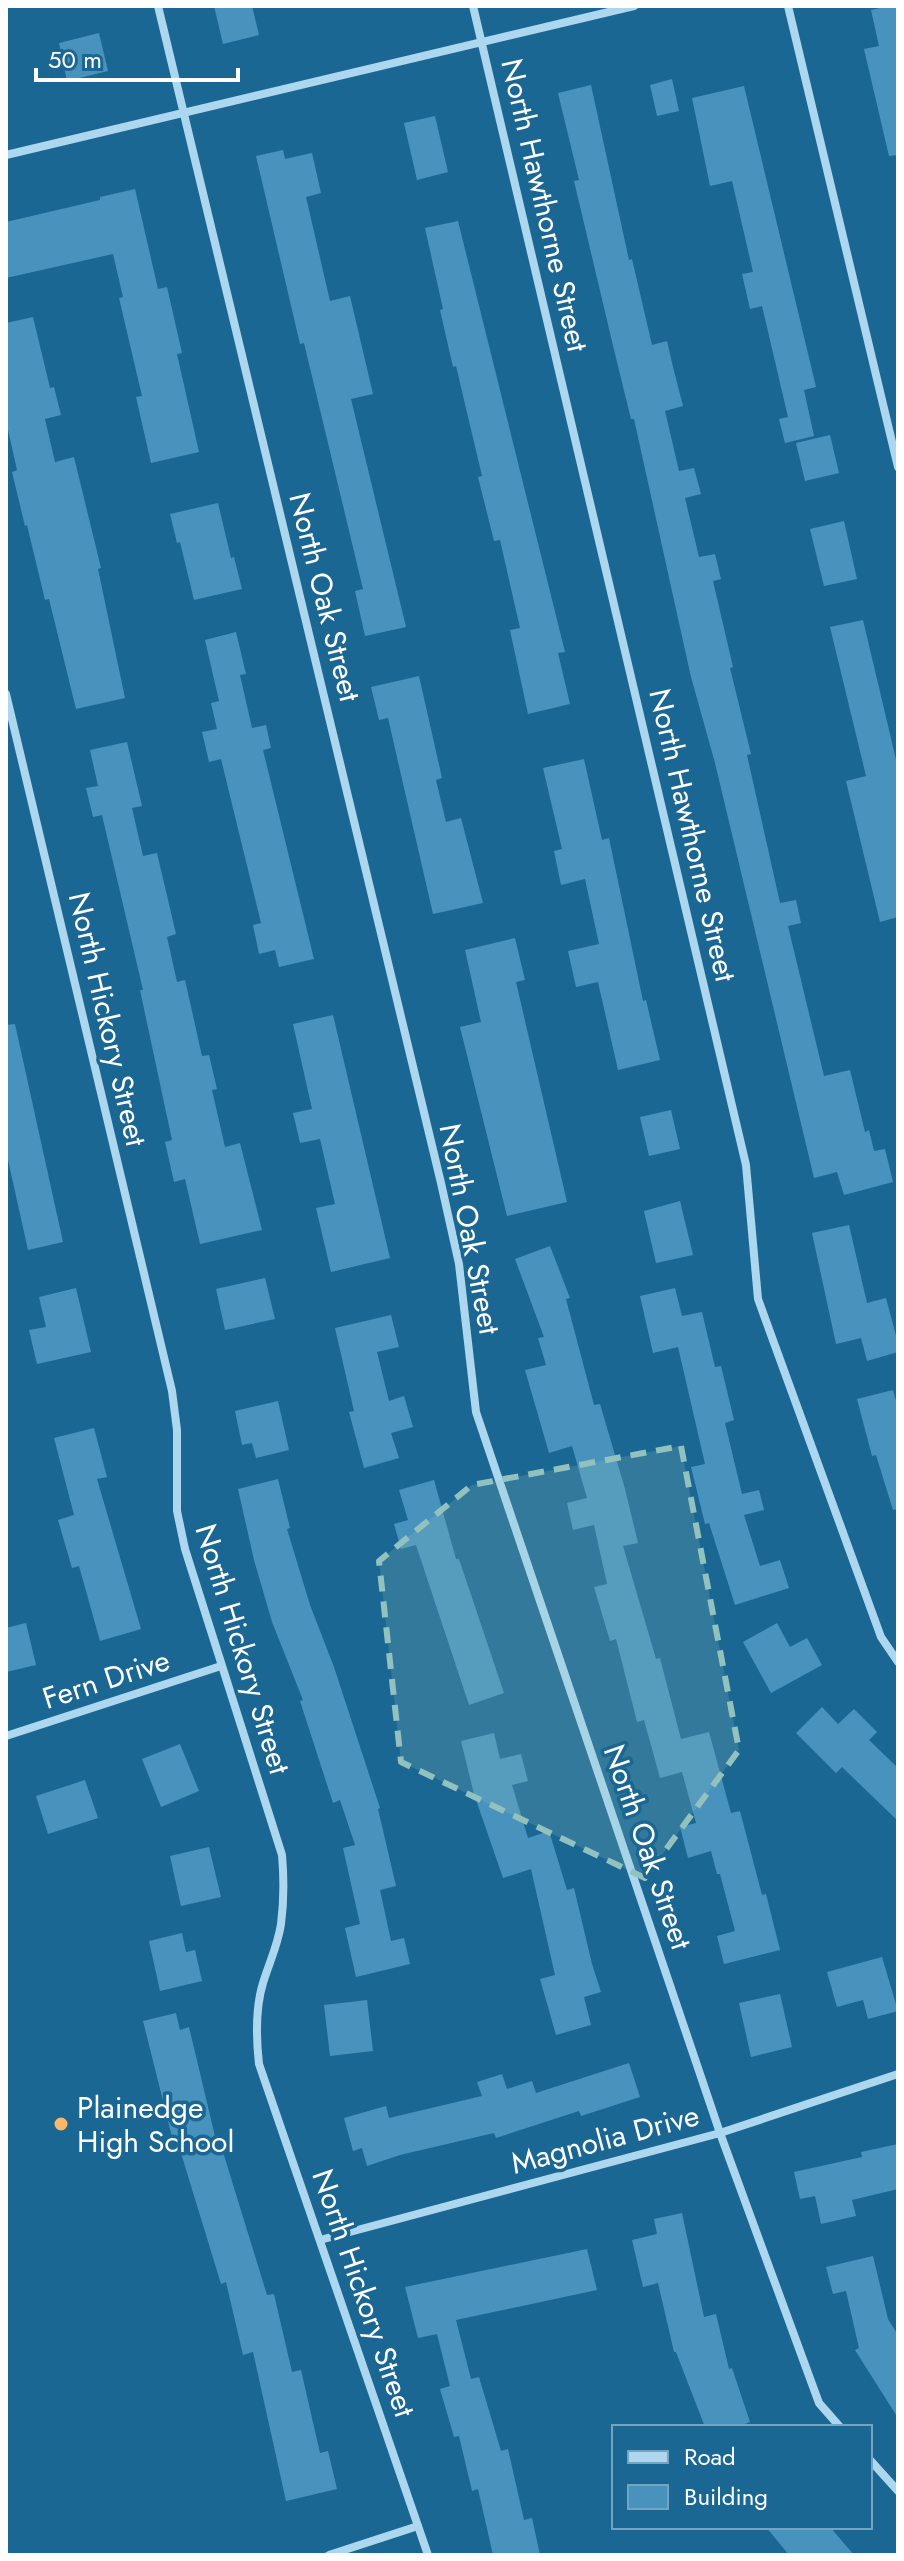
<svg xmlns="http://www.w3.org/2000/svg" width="904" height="2561" viewBox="0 0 904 2561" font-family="Jost,sans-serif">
	<rect width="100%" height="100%" fill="#1b6794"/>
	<g fill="#4893bd">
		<path d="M214 6H252L259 35 223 44Z"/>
		<path d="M889 6H898V155L889 156 864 49 879 46 871 10Z"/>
		<path d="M99 33 108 71 67 81 59 43Z"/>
		<path d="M672 79 679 111 657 116 650 85Z"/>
		<path d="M591 85 629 260 632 259 652 345 667 341 673 367 683 406 665 411 679 471 694 468 701 494 685 498 699 557 715 554 721 579 713 581 733 667 730 668 751 754 747 755 780 903 796 900 801 923 788 926 824 1076 850 1070 865 1132 869 1130 874 1151 885 1149 893 1182 844 1195 837 1172 814 1178 715 763 691 677 634 419H631L615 354 574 181 579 180 558 93Z"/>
		<path d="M744 86 816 387 804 390 814 436 785 443 779 419 788 417 766 323 762 306 750 309 742 274 753 272 732 181 710 186 692 98Z"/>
		<path d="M435 116 448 172 417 180 404 123Z"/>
		<path d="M283 150 285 159 312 153 321 193 306 197 330 301 350 296 373 394 351 399 406 627 365 636 355 591 363 589 304 343 300 344 256 156Z"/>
		<path d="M135 189 158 289 167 287 182 353 177 354 199 452 151 463 136 397 142 396 119 298 123 297 113 254 6 278V222L100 200V197Z"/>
		<path d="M458 221 565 652 558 653 570 704 528 714 510 630 520 628 500 540 494 541 478 477 482 476 456 366 453 367 440 310 443 309 425 228Z"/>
		<path d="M33 317 50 388 54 387 61 415 45 419 55 462 74 457 101 568 98 569 125 698 76 709 49 599 45 600 27 525 25 526 12 472 17 470 6 421V323Z"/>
		<path d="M830 435 839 473 805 481 796 443Z"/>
		<path d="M218 503 231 558 234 557 242 589 194 600 180 542 177 543 170 514Z"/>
		<path d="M844 521 857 579 824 586 810 529Z"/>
		<path d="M863 620 898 768V917L880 922 846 781 866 776 830 627Z"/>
		<path d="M236 632 246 674 240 675 252 728 266 725 271 748 263 750 314 959 279 967 275 950 259 954 253 925 261 923 221 759 209 762 202 732 217 729 211 703 219 701 205 640Z"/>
		<path d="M419 676 442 778 436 780 446 822 461 818 483 903 433 914 388 718 379 720 371 687Z"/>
		<path d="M127 742 142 806 132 808 143 856 157 853 176 934 167 937 177 982 185 980 202 1056 209 1055 217 1089 212 1090 225 1147 240 1143 262 1230 200 1244 185 1179 174 1182 165 1142 172 1140 140 990H143L102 815 93 817 86 788 98 786 90 750Z"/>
		<path d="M584 759 602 840 609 838 643 1001 646 1000 660 1060 618 1070 598 982 576 987 568 951 599 944 585 879 561 885 554 851 562 849 543 768Z"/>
		<path d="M515 938 525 980 516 982 567 1202 507 1216 460 1027 481 1022 465 950Z"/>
		<path d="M333 1015 390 1258 331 1272 316 1208 335 1204 320 1139 300 1143 293 1113 312 1109 293 1024Z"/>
		<path d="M15 1024 63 1242 28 1250 6 1151V1025Z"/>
		<path d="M671 1110 680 1149 649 1156 640 1117Z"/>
		<path d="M680 1201 693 1255 656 1263 644 1211Z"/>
		<path d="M849 1225 867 1303 886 1298 898 1343V1352L867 1361 861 1338 836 1344 812 1233Z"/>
		<path d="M550 1246 570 1298 566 1299 594 1405 600 1404 625 1489 638 1543 623 1546 656 1659 660 1658 681 1739 709 1732 731 1813 740 1811 762 1895 766 1894 780 1950 724 1964 717 1936 735 1931 720 1874H717L711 1851 688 1858 680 1827 696 1823 682 1772 660 1778 644 1720 637 1722 616 1639 610 1641 594 1587 607 1584 594 1525 573 1530 567 1503 587 1498 572 1446 549 1453 525 1370 546 1365 538 1338 544 1337 515 1259Z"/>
		<path d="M265 1278 275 1319 225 1330 216 1289Z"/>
		<path d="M76 1288 91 1352 37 1364 29 1330 46 1327 39 1297Z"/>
		<path d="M675 1288 682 1316 702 1312 715 1367 721 1366 734 1420 725 1423 742 1494 759 1490 764 1510 744 1515 760 1566 780 1560 789 1588 735 1605 709 1523 705 1524 691 1467 705 1464 678 1347 653 1353 640 1296Z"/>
		<path d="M391 1315 399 1347 377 1352 389 1401 404 1396 413 1427 391 1433 399 1458 364 1468 349 1412 354 1411 335 1328Z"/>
		<path d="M893 1390 898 1408V1509L893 1510 876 1455 872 1456 857 1399Z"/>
		<path d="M278 1401 289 1450 256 1458 252 1443 242 1445 235 1411Z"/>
		<path d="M94 1428 107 1477 97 1479 141 1629 100 1641 79 1566 72 1568 58 1520 74 1515 54 1438Z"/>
		<path d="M278 1479 290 1528 287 1529 310 1605 334 1667 380 1808 378 1809 396 1886 380 1890 391 1941 404 1938 410 1964 356 1977 345 1928 360 1924 343 1848 355 1845 340 1800 333 1803 300 1701 303 1700 272 1622 254 1560 238 1489Z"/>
		<path d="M434 1480 456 1559H459L504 1693 469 1705 416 1545 401 1549 394 1524 408 1520 399 1490Z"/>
		<path d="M26 1623 36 1665 6 1672V1628Z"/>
		<path d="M777 1623 790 1647 807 1638 822 1665 771 1693 743 1642Z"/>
		<path d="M822 1707 838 1724 854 1709 877 1732 869 1740 898 1768V1821L842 1767 836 1773 796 1733Z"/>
		<path d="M494 1733 500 1759 521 1754 528 1781 512 1785 528 1838 549 1831 567 1890 574 1888 592 1964 601 1992 584 1997 591 2025 556 2035 540 1979 555 1975 531 1869 503 1878 474 1794 461 1741Z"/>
		<path d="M180 1744 199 1791 161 1807 142 1759Z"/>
		<path d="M85 1780 98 1818 48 1834 36 1796Z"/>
		<path d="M209 1847 221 1897 181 1906 170 1856Z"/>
		<path d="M182 1933 186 1952 195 1950 202 1981 160 1991 149 1941Z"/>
		<path d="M882 1957 898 2011 868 2019 863 2000 837 2007 827 1972Z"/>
		<path d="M780 1994 792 2047 751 2057 739 2003Z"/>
		<path d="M367 2000 373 2051 330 2056 324 2005Z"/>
		<path d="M176 2013 180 2030 189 2027 219 2153 223 2152 267 2295 274 2294 292 2372 301 2370 320 2453 328 2451 337 2489 286 2501 253 2352 243 2355 226 2282 221 2284 177 2140 173 2141 143 2021Z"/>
		<path d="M629 2063 640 2097 581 2116 579 2111 496 2138 494 2133 400 2155 367 2166 362 2148 353 2151 344 2118 386 2106 389 2118 482 2096 477 2082 502 2074 507 2089 532 2081 536 2093Z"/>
		<path d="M898 2144V2189L852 2200 856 2216 821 2224 815 2196 800 2199 794 2172 862 2157 861 2152Z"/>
		<path d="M682 2213 704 2317 716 2314 729 2369 732 2368 750 2422 737 2427H705L676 2352H674L658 2283 643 2287 632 2240 657 2234 654 2219Z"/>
		<path d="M587 2249 597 2290 456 2320 471 2379 479 2377 501 2451 508 2449 524 2520 532 2518 540 2555H493L478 2489 472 2491 459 2436 454 2437 440 2389 450 2386 437 2334 418 2338 405 2287Z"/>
		<path d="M873 2256 888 2319 898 2335V2418L855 2350 859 2348 846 2291 833 2294 826 2267Z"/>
		<path d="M766 2527H830L854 2555H789Z"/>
	</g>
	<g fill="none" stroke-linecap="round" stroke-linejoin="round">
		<g stroke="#acd7ef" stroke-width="8">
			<path d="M158 6 441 1183 459 1264 476 1412 720 2133 819 2403 840 2427"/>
			<path d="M473 6 746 1165 758 1299 881 1637 898 1662"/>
			<path d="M788 6 898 467"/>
			<path d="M6 155 634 6"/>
			<path d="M6 694 172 1391 177 1430V1511L185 1549 282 1855C284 1878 284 1901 281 1924 278 1945 269 1963 263 1983 255 2009 256 2037 259 2064L428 2555"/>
			<path d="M6 1736 221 1666"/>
			<path d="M320 2240 720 2133 898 2074"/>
			<path d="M870 2460 898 2491"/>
			<path d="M329 2555 418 2526"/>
		</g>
	</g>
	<path fill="#93c1be" fill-opacity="0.2" stroke="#93c1be" stroke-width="6" stroke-dasharray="16 10" stroke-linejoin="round" d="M681 1446 739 1750 645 1878 401 1762 379 1561 472 1485Z"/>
	<circle fill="#ffb76a" stroke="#1b6794" stroke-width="3" cx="61" cy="2124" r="8"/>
	<g text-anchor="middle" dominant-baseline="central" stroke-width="7" stroke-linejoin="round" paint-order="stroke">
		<g font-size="30" fill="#fff" stroke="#1b6794">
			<text transform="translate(545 205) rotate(77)">North Hawthorne Street</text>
			<text transform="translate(325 597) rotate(76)">North Oak Street</text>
			<text transform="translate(693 835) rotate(77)">North Hawthorne Street</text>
			<text transform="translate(108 1019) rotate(77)">North Hickory Street</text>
			<text transform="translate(470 1229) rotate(79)">North Oak Street</text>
			<text transform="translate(243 1649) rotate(73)">North Hickory Street</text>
			<text transform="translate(106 1679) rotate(-18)">Fern Drive</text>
			<text transform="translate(648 1847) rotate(71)">North Oak Street</text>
			<text transform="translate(605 2139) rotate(-15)">Magnolia Drive</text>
			<text transform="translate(364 2293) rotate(71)">North Hickory Street</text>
		</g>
		<g font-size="30" fill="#fff" stroke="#1b6794" text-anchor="start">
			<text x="77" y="2107">Plainedge<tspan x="77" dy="34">High School</tspan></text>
		</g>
	</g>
	<rect width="904" height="2561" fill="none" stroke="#ffffff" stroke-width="16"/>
	<rect x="612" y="2425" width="260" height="104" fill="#1b6794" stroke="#76a4bf" stroke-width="2"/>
	<rect x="628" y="2451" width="40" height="12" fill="#acd7ef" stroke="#76a4bf" stroke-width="2"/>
	<text x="684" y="2465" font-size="24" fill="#ffffff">Road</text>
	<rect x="628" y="2485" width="40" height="24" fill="#4893bd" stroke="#76a4bf" stroke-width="2"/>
	<text x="684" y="2505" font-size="24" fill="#ffffff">Building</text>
	<path d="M36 68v12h202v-12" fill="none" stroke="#ffffff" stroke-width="4"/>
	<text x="48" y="68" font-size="24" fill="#ffffff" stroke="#1b6794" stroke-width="6" paint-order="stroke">50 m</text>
</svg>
